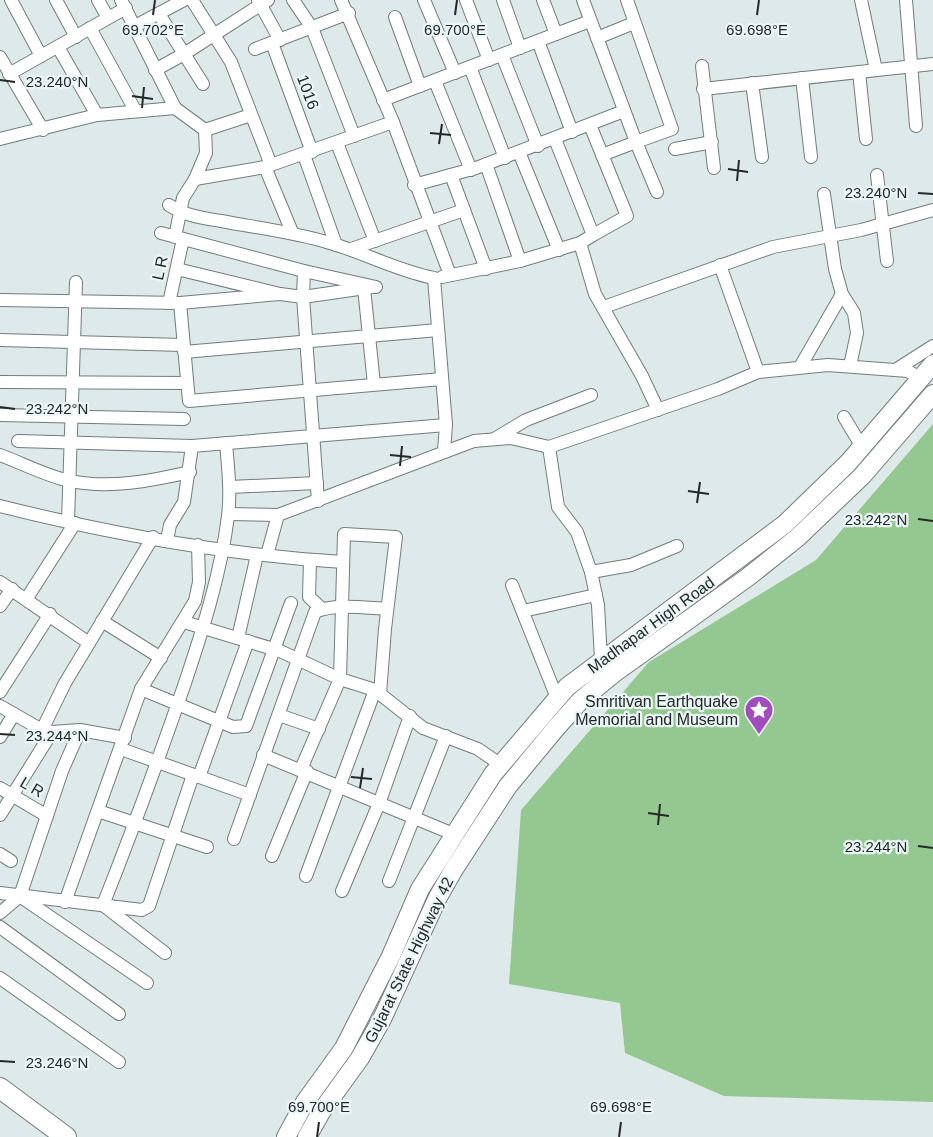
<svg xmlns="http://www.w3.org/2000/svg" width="933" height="1137" viewBox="0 0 933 1137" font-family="Helvetica,sans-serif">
	<rect width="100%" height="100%" fill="#deeae9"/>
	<path fill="#95c890" d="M933 424V1102L724 1096 625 1053 620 1003 509 984 521 810 649 662 816 560Z"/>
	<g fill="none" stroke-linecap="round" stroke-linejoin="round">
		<g stroke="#727c7c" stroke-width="14">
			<g id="minor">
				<path d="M11 0 41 56"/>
				<path d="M56 0 76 37"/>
				<path d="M98 0 108 18"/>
				<path d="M121 0 175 108"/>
				<path d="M192 0 231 62 271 165"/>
				<path d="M258 0 280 40"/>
				<path d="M293 0 312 28 354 136"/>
				<path d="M341 0 393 122 450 275"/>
				<path d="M424 0 455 73"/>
				<path d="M466 0 489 60"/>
				<path d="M503 0 520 48"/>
				<path d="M543 0 556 34"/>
				<path d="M583 0 636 142 672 129 627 0"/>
				<path d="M861 0 876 70"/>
				<path d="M906 0 916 126"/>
				<path d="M159 14 203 84"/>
				<path d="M395 17 420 86"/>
				<path d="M135 26 184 0"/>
				<path d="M90 28 135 110"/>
				<path d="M597 38 634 23"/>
				<path d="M538 41 572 132"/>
				<path d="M272 43 312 152"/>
				<path d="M58 47 97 115"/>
				<path d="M255 49 349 13"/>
				<path d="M502 55 538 146"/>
				<path d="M0 57 43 130"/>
				<path d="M702 66 714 168"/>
				<path d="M470 67 505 158"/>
				<path d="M155 70 184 54 268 0"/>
				<path d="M859 72 866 139"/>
				<path d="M9 74 126 8"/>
				<path d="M802 78 811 157"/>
				<path d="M435 81 471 170"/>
				<path d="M752 83 762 157"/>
				<path d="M703 89 933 64"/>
				<path d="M383 100 590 21"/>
				<path d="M590 125 627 216 593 235"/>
				<path d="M205 130 251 115"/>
				<path d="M0 139 97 115 175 108 205 130 206 153 195 179 183 198 175 237"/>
				<path d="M555 139 593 235 580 243 595 294 642 376 658 410"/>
				<path d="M337 143 375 241"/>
				<path d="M675 149 712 142"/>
				<path d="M519 152 559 250"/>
				<path d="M304 155 336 245"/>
				<path d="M602 155 636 142 657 192"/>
				<path d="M486 164 520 261"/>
				<path d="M265 167 292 232"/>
				<path d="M451 175 486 269"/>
				<path d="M877 175 887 261"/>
				<path d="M195 179 265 167 393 122"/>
				<path d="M414 185 476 168 624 111"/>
				<path d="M824 194 835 269 842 294 854 313 857 333 850 366"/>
				<path d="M169 205C185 216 203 218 221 221 258 228 294 232 330 243 365 253 398 271 434 278L446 425 444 451"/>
				<path d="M161 233 304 271 376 287"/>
				<path d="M351 249 464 210"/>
				<path d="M720 265 758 372"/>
				<path d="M177 269 280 294 303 297 372 287"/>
				<path d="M304 271 303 297 318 501"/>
				<path d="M442 277 520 261 580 243"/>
				<path d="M364 288 374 384"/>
				<path d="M0 300 180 303 280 294"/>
				<path d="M169 303 183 239"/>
				<path d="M180 303 189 401 442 379"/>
				<path d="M604 307 773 247 861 230 933 210"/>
				<path d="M0 340 183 345"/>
				<path d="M184 352 438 330"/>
				<path d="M800 367 842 294"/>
				<path d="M897 369 933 346"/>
				<path d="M0 382 187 383"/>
				<path d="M0 415 184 419"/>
				<path d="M844 417 862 447"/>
				<path d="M496 438 526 420 591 395"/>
				<path d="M18 441 192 446 446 425"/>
				<path d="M549 447 558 507 577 532 591 572 631 565 677 546"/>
				<path d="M0 455C22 463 46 476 70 481 110 489 150 481 190 472"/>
				<path d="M230 487 317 483"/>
				<path d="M0 506C111 534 228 555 343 562"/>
				<path d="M229 514 278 515"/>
				<path d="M68 521 76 282"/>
				<path d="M167 540 170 525 184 502 192 446"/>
				<path d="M267 555 278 515 474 441 511 438 549 447 718 389 758 372 828 365 908 371 913 374 919 383"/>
				<path d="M310 560 309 597 322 609"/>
				<path d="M591 572 598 605 601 659"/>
				<path d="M0 582 89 643"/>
				<path d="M512 585 557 698"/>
				<path d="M27 598 75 523"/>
				<path d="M0 606 12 589"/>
				<path d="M523 611 596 595"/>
				<path d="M102 621 161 658"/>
				<path d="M184 622 280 651 340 679 375 690 423 728 478 749 501 765"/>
				<path d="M238 638 257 555"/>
				<path d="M141 689 233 727 246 726 291 603"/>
				<path d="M0 692 50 614"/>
				<path d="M0 706 42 730 52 732 80 730 125 738"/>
				<path d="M279 715 319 729"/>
				<path d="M42 730 65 683 153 537"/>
				<path d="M0 737 14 714"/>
				<path d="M121 749 250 795"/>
				<path d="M263 755 446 831"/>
				<path d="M301 769 340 679 344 534 396 537 385 629 380 694"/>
				<path d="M199 777 248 641"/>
				<path d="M0 788 47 816"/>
				<path d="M98 811 207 847"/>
				<path d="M0 815 52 732"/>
				<path d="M234 839 315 612C335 603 366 608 387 609"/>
				<path d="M0 854 11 861"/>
				<path d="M272 856 307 771"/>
				<path d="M306 876 375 690"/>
				<path d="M389 881 446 736"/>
				<path d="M342 891 380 801 410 716"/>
				<path d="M0 893 142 910 149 906 193 775"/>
				<path d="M24 899 147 983"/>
				<path d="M65 902 141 689 195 601 199 582 198 545"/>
				<path d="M0 913 20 896 62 771 80 730"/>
				<path d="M0 927 119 1014"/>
				<path d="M165 953 103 905C132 832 159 758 185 683 203 629 221 573 228 516 231 492 228 467 226 443"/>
				<path d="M0 978 119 1062"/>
			</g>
		</g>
		<g stroke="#727c7c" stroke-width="20">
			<g id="primary">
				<path d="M286 1137 305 1102 344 1048 391 956 420 889 493 774 567 687 785 524 848 463 933 364"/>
				<path d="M307 1137 321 1112 360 1058 382 1019 438 897 454 869 508 786 556 728 580 701 613 674 748 577 797 538 862 476 933 394"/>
			</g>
		</g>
		<g stroke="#727c7c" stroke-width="22">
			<path id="trunk" d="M0 1088 66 1137"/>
		</g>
		<use href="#minor" stroke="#fff" stroke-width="12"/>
		<use href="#primary" stroke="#fff" stroke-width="18"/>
		<use href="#trunk" stroke="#fff" stroke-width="20"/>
	</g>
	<path fill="none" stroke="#242828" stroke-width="2" d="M153 15 155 0M455 15 457 0M757 15 759 0M0 80 15 82M132 96 153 99M142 108 144 87M430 133 451 135M439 144 442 124M728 169 748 172M737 181 739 160M918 193 933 194M0 407 15 409M390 455 411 457M400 466 402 446M688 491 709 494M697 503 700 482M918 519 933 521M0 734 15 735M351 777 372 779M360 788 363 768M648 813 669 816M658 825 660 804M918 846 933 848M0 1061 15 1062M317 1137 319 1122M619 1137 621 1122"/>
	<defs>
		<g id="sight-pin" transform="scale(1.5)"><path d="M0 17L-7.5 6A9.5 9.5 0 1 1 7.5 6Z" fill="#a14ebd" stroke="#ebf7f6"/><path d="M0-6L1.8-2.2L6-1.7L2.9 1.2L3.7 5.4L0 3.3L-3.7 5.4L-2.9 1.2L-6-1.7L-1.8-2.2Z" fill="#fff"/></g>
	</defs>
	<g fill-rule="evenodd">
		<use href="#sight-pin" x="759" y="710"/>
	</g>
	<g text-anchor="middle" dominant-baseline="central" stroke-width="4.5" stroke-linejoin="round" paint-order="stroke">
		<g font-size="16" fill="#242828" stroke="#ebf7f6">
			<text transform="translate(308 92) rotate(70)">1016</text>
			<text transform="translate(160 268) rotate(-78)">L R</text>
			<text transform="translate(651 625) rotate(-36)">Madhapar High Road</text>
			<text transform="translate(32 787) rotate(31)">L R</text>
			<text transform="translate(409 960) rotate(-64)">Gujarat State Highway 42</text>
		</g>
		<g font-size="16" fill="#242828" stroke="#ebf7f6" text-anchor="end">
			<text x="738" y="701">Smritivan Earthquake<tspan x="738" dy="18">Memorial and Museum</tspan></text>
		</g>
	</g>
	<g font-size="15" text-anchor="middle" fill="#242828" stroke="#ebf7f6" stroke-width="4.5" stroke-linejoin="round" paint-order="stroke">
		<text x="153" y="35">69.702°E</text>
		<text x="455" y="35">69.700°E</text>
		<text x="757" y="35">69.698°E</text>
		<text x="57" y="87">23.240°N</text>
		<text x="876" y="198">23.240°N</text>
		<text x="57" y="414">23.242°N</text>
		<text x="876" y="525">23.242°N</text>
		<text x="57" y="741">23.244°N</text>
		<text x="876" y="852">23.244°N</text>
		<text x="57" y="1068">23.246°N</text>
		<text x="319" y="1112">69.700°E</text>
		<text x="621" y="1112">69.698°E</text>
	</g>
</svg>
